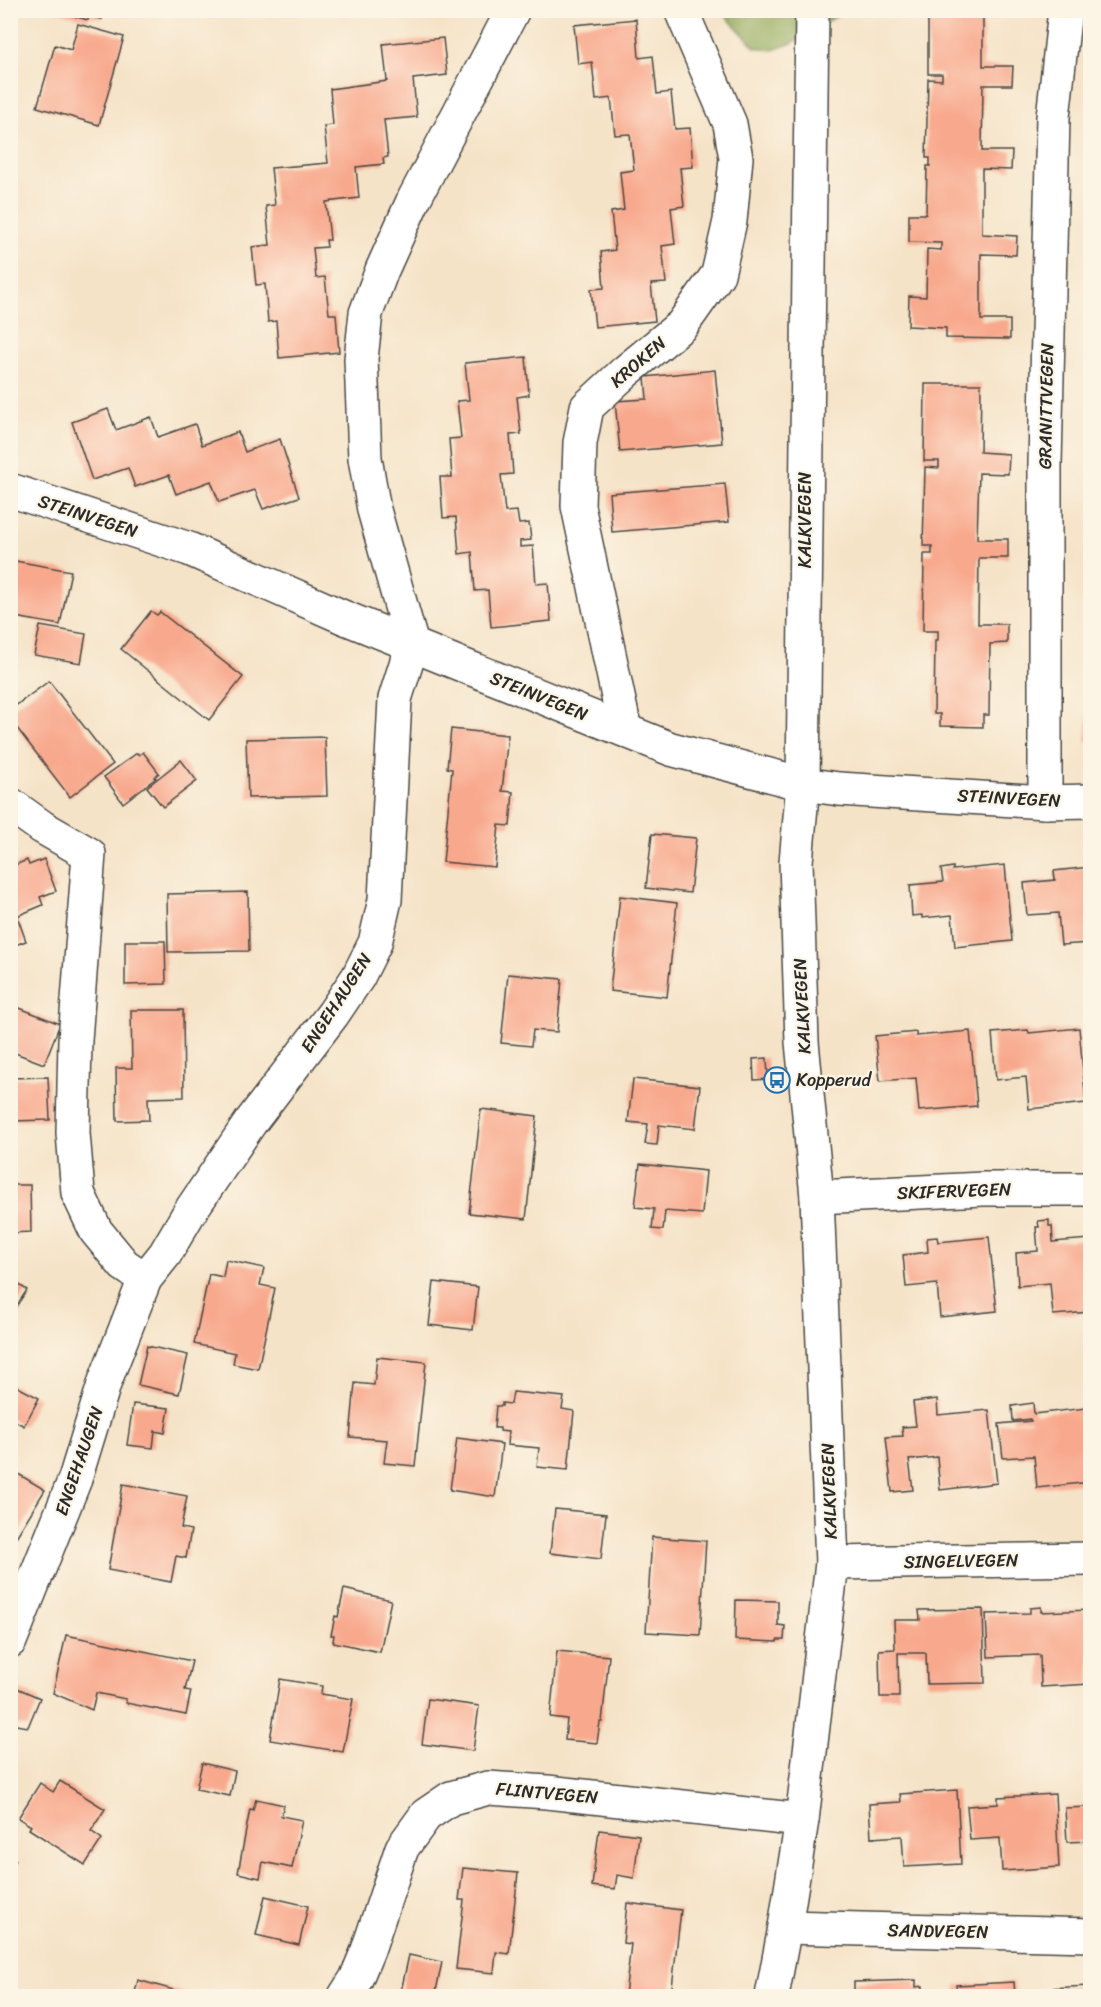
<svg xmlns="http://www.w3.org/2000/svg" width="1101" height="2007" viewBox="0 0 1101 2007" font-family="Sriracha,sans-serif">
	<rect width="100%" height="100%" fill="#fcf5e5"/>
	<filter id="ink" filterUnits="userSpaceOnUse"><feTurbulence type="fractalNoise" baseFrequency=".0167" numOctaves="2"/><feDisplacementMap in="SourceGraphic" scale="12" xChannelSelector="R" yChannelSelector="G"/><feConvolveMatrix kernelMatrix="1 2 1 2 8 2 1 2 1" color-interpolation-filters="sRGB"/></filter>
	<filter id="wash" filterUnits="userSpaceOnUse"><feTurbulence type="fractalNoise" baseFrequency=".008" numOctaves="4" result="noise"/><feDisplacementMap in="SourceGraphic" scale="24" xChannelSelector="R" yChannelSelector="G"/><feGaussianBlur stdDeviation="1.35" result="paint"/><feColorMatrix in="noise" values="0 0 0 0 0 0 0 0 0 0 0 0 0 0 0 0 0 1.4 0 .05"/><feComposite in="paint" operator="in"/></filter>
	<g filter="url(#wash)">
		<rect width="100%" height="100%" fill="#f5e3c8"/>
		<path fill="#91a95a" stroke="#5e6a42" stroke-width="1.5" d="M721 11H845L792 43 773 50 755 47Z"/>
		<g id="blocks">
			<g fill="#f8a98d">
				<path d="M104 10 102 19 89 16 88 20 55 11Z"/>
				<path d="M177 10H194L193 16Z"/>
				<path d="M928 10H983V66H1013L1012 85H983L982 151H1012L1011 170 982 169V234L1017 236 1016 255 981 254V320H1010V339L946 338V328L908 326 909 296 926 297 927 249 941 250V243L909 242V214H926L927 166H930V158H926L928 79 942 80V74H928Z"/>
				<path d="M636 19 639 58 653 56 657 94 671 92 675 129 690 128 693 167 680 168 684 206 671 208 675 244 662 246 666 283 651 284 655 321 595 327 591 289 604 288 601 252 615 250 611 212 624 210 620 172 634 170 630 134 615 135 611 98 596 100 592 62 578 64 574 25Z"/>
				<path d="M78 24 124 37 99 125 37 107 55 45 71 50Z"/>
				<path d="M443 38 447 75 413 79 417 117 384 120 388 157 383 158 384 164 356 167 359 198 326 202 330 240H326L327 247 313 248 316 278 325 277 329 314H336L339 352 279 358 276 321 268 322 265 284 256 285 252 247 270 245 266 206 275 205 271 168 328 163 324 126 333 125 330 89 387 81 383 44Z"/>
				<path d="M526 357 529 395 517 397 521 434 510 435 513 474 501 475 505 512 517 511 519 524 529 523 531 540 520 541V547L533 546 536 584 548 583 551 621 491 627 488 590 475 591 472 552 459 554 456 517 443 518 440 477H452L449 439 461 438 457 401 469 400 465 363Z"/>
				<path d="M715 370 722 443 620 452 615 401 647 399 645 377Z"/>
				<path d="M925 384H981L980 452 1009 454 1008 474 979 473 977 539H1008V558H979L978 624H1007V643L990 644 989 715H983V727L940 726V714H934L935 640H938V631H923L924 554H932V546H923L925 467 939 468V461H924Z"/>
				<path d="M108 409 116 430 151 417 158 437 195 424 202 445 238 432 245 452 280 439 299 497 263 509 255 490 219 502 211 481 176 494 169 475 135 487 128 468 92 480 72 422Z"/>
				<path d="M725 484 729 522 612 532 609 493Z"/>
				<path d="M10 560 71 571 60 625 10 616Z"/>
				<path d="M151 611 157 615 160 612 243 677 209 720 121 649Z"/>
				<path d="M40 626 86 634 81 663 34 655Z"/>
				<path d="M49 681 113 764 70 797 10 719V710Z"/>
				<path d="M1089 698H1090V742H1086Z"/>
				<path d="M451 729 508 735 502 791 513 792 510 826 499 825 495 867 443 862 452 769 447 768Z"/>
				<path d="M325 737 327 796 248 798 246 739Z"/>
				<path d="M143 752 159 773 154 777 156 778 123 803 104 777 137 753 139 755Z"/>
				<path d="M181 760 197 781 163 807 147 787Z"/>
				<path d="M652 834 696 838 690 893 646 888Z"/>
				<path d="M44 859 56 891 40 897 43 905 17 916 26 941 10 947V867L27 860 29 865Z"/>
				<path d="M1005 865 1012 941 955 947 952 915 922 918V915L912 916 910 885 943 882 941 869 953 867V870Z"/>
				<path d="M1090 867V943L1061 945 1058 913 1027 915 1024 883 1055 880 1054 871Z"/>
				<path d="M248 892 249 951 168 952 167 894Z"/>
				<path d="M620 896 677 903 667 997 610 991Z"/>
				<path d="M125 941H165L166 984 125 985Z"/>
				<path d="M508 974 562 979 557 1032 533 1030 531 1046 501 1043Z"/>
				<path d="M12 1005 60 1024 44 1064 10 1051Z"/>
				<path d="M131 1010H183L184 1097 148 1098 149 1120 117 1121 116 1068H132Z"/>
				<path d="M1079 1028 1086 1103 1029 1109 1026 1077 996 1080 992 1033 1028 1030 1029 1033Z"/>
				<path d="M970 1031 977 1106 919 1111 916 1078 880 1081 875 1036 916 1032V1036Z"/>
				<path d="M767 1058 768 1079 754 1080 753 1059Z"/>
				<path d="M48 1077 50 1120 10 1121V1078Z"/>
				<path d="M633 1079 700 1086 695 1129 659 1125 657 1145 645 1144 648 1124 628 1122Z"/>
				<path d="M481 1109 537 1116 526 1219 469 1213Z"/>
				<path d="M640 1164 706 1171 702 1214 665 1211 663 1230 652 1229 654 1209 635 1207Z"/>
				<path d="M10 1185H30L31 1232 10 1233Z"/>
				<path d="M1049 1220V1226H1052L1053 1242 1090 1239V1312L1053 1315 1050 1283 1018 1286 1016 1253 1038 1251 1036 1227H1039L1038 1221Z"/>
				<path d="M937 1237 938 1242 989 1237 997 1311 940 1317 937 1284 906 1287 903 1255 928 1252 927 1238Z"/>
				<path d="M226 1260 264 1268 260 1285 275 1288 258 1369 233 1364 235 1353 194 1344 209 1274 223 1277Z"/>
				<path d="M10 1279 27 1290 10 1316Z"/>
				<path d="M434 1282 478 1287 473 1330 429 1325Z"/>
				<path d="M147 1346 188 1355 179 1394 138 1385Z"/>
				<path d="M377 1357 426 1362 415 1466 384 1463 387 1440 350 1437 355 1383 374 1385Z"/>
				<path d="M10 1383 39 1398 24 1426 10 1418Z"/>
				<path d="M513 1392 564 1397 562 1409 574 1411 568 1470 537 1467 539 1448 507 1445 508 1432 500 1431V1428H494L496 1406H502V1403L511 1404Z"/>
				<path d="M937 1399 938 1415 989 1410 997 1483 940 1490 937 1457 909 1460 913 1490 892 1492 886 1437 903 1436 902 1427 916 1426 913 1402Z"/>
				<path d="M1033 1403 1034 1414 1086 1408 1090 1452V1482L1037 1488 1034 1456 1003 1458 999 1424 1031 1421 1030 1419 1013 1421 1012 1406Z"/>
				<path d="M133 1404 169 1408 165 1433 155 1431 153 1448 127 1445Z"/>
				<path d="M457 1438 502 1444 495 1497 450 1490Z"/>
				<path d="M10 1469 45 1490 10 1547Z"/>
				<path d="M123 1484 187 1496 181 1528 191 1530 186 1558 176 1556 171 1582 108 1570Z"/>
				<path d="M555 1509 606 1514 601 1559 550 1553Z"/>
				<path d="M652 1537 706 1541 700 1635 646 1632Z"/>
				<path d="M344 1589 391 1600 380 1652 333 1642 334 1635H331L335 1616 338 1617Z"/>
				<path d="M736 1600 778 1601V1625L785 1626 784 1640H777V1642L735 1640Z"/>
				<path d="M1041 1607V1612L1090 1610V1684L1041 1687 1040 1655 988 1657 986 1614 1030 1613V1608Z"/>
				<path d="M983 1609 985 1683 927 1684 926 1653H898L899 1697H880L879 1650 895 1649 894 1620H920L919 1610Z"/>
				<path d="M66 1635 192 1661 185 1690 191 1691 186 1715 126 1703V1699L96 1693 92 1710 53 1693Z"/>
				<path d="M557 1651 609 1656 602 1722H600L597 1743 565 1740 567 1719 550 1717Z"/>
				<path d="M280 1679 322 1686 321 1694 353 1699 343 1752 270 1740Z"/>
				<path d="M17 1688 40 1698 28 1727 10 1724V1704Z"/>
				<path d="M428 1699 479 1706 473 1751 422 1744Z"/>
				<path d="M202 1763 235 1771 230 1796 196 1789Z"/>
				<path d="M60 1781 105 1809 91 1831 102 1839 85 1865 29 1829 31 1826 18 1818 40 1783 53 1792Z"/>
				<path d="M957 1790 961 1864 904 1867 902 1836 871 1838 869 1804 901 1802 900 1794Z"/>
				<path d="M1055 1794 1059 1867 1002 1871 1000 1838 970 1840 967 1806 998 1804V1797Z"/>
				<path d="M256 1799 284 1805 281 1816 302 1820 292 1868 263 1862 260 1878 238 1873 250 1809 253 1810Z"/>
				<path d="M1090 1807V1841L1067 1842 1065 1808Z"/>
				<path d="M599 1830 639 1835 634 1878 617 1875 615 1889 592 1886Z"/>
				<path d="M10 1857 16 1860 10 1870Z"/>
				<path d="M463 1868 518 1873 509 1954 496 1952 494 1973 456 1969 464 1900H459Z"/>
				<path d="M265 1896 308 1906 299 1945 256 1935Z"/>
				<path d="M627 1903 681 1910 671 1996H625L631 1944 623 1943Z"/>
				<path d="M409 1955 442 1962 435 1996H400Z"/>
				<path d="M138 1980 188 1994V1996H134Z"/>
				<path d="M916 1980V1987L923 1986V1996H829L828 1992 854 1991V1982Z"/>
				<path d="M1014 1982 1015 1996H928V1995L957 1993 956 1985Z"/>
				<path d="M1090 1986V1996H1050L1049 1988Z"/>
			</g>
		</g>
	</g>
	<g filter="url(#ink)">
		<use href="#blocks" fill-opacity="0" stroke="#494743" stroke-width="1.5"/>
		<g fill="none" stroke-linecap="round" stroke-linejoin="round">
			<g stroke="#494743" stroke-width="36">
				<g id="minor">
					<path d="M10 490 189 549 343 617 671 749 803 784 839 789 1045 802 1090 801"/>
					<path d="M625 730 578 506 580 443 587 407 625 372 682 325 718 274 730 221 736 158 730 124 681 10"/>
					<path d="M1045 802V464L1053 117 1065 10"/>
					<path d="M10 804 42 827 89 854 75 1040 73 1133 78 1193 96 1231 124 1265 145 1279"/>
					<path d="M817 1197 983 1189H1090"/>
					<path d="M832 1563 1090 1559"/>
					<path d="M10 1641 75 1479 105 1381 145 1279 165 1254 189 1213 250 1123 333 1014 358 977 375 943 385 900 395 699 412 645 374 510 365 458 361 359 366 313 382 270 413 201 513 10"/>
					<path d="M785 1927 1090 1935"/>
					<path d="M345 1996 356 1979 368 1950 402 1848 426 1815 451 1798 488 1788 547 1792 802 1820"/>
					<path d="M772 1996 785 1927 802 1820 832 1563 817 1197 802 1042 796 862 803 784 812 10"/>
				</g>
			</g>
			<use href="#minor" stroke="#fff" stroke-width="33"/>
		</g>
	</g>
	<defs>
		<g id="bus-ring" transform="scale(1.35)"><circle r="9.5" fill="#fcf5e5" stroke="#1f6fb2" stroke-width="1.5"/><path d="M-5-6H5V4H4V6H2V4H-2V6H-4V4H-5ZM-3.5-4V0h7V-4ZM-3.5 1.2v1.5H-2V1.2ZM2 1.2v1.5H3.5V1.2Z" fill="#1f6fb2"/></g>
	</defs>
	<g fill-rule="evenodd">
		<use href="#bus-ring" x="777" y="1080"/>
	</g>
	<g text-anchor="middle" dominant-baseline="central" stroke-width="4.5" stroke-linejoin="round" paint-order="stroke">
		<g font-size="18" fill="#2b2b2b" stroke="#fcf5e5">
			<text transform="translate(638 362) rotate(-41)">KROKEN</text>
			<text transform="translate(1046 406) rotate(-89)">GRANITTVEGEN</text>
			<text transform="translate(88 516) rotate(18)">STEINVEGEN</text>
			<text transform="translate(805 520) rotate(-90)">KALKVEGEN</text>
			<text transform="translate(539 696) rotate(22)">STEINVEGEN</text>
			<text transform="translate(1009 798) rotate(3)">STEINVEGEN</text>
			<text transform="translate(336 1003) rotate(-57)">ENGEHAUGEN</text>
			<text transform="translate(802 1006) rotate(-93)">KALKVEGEN</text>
			<text transform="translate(954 1191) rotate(-2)">SKIFERVEGEN</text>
			<text transform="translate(79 1461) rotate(-71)">ENGEHAUGEN</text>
			<text transform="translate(829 1491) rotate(-92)">KALKVEGEN</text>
			<text transform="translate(961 1561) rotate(-1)">SINGELVEGEN</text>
			<text transform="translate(547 1793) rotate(5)">FLINTVEGEN</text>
			<text transform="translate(938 1931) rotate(1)">SANDVEGEN</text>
		</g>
		<g font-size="18" fill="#2b2b2b" stroke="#fcf5e5" text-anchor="start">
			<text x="796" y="1080">Kopperud</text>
		</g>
	</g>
	<rect width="1101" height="2007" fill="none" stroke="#fcf5e5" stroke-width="36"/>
</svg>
